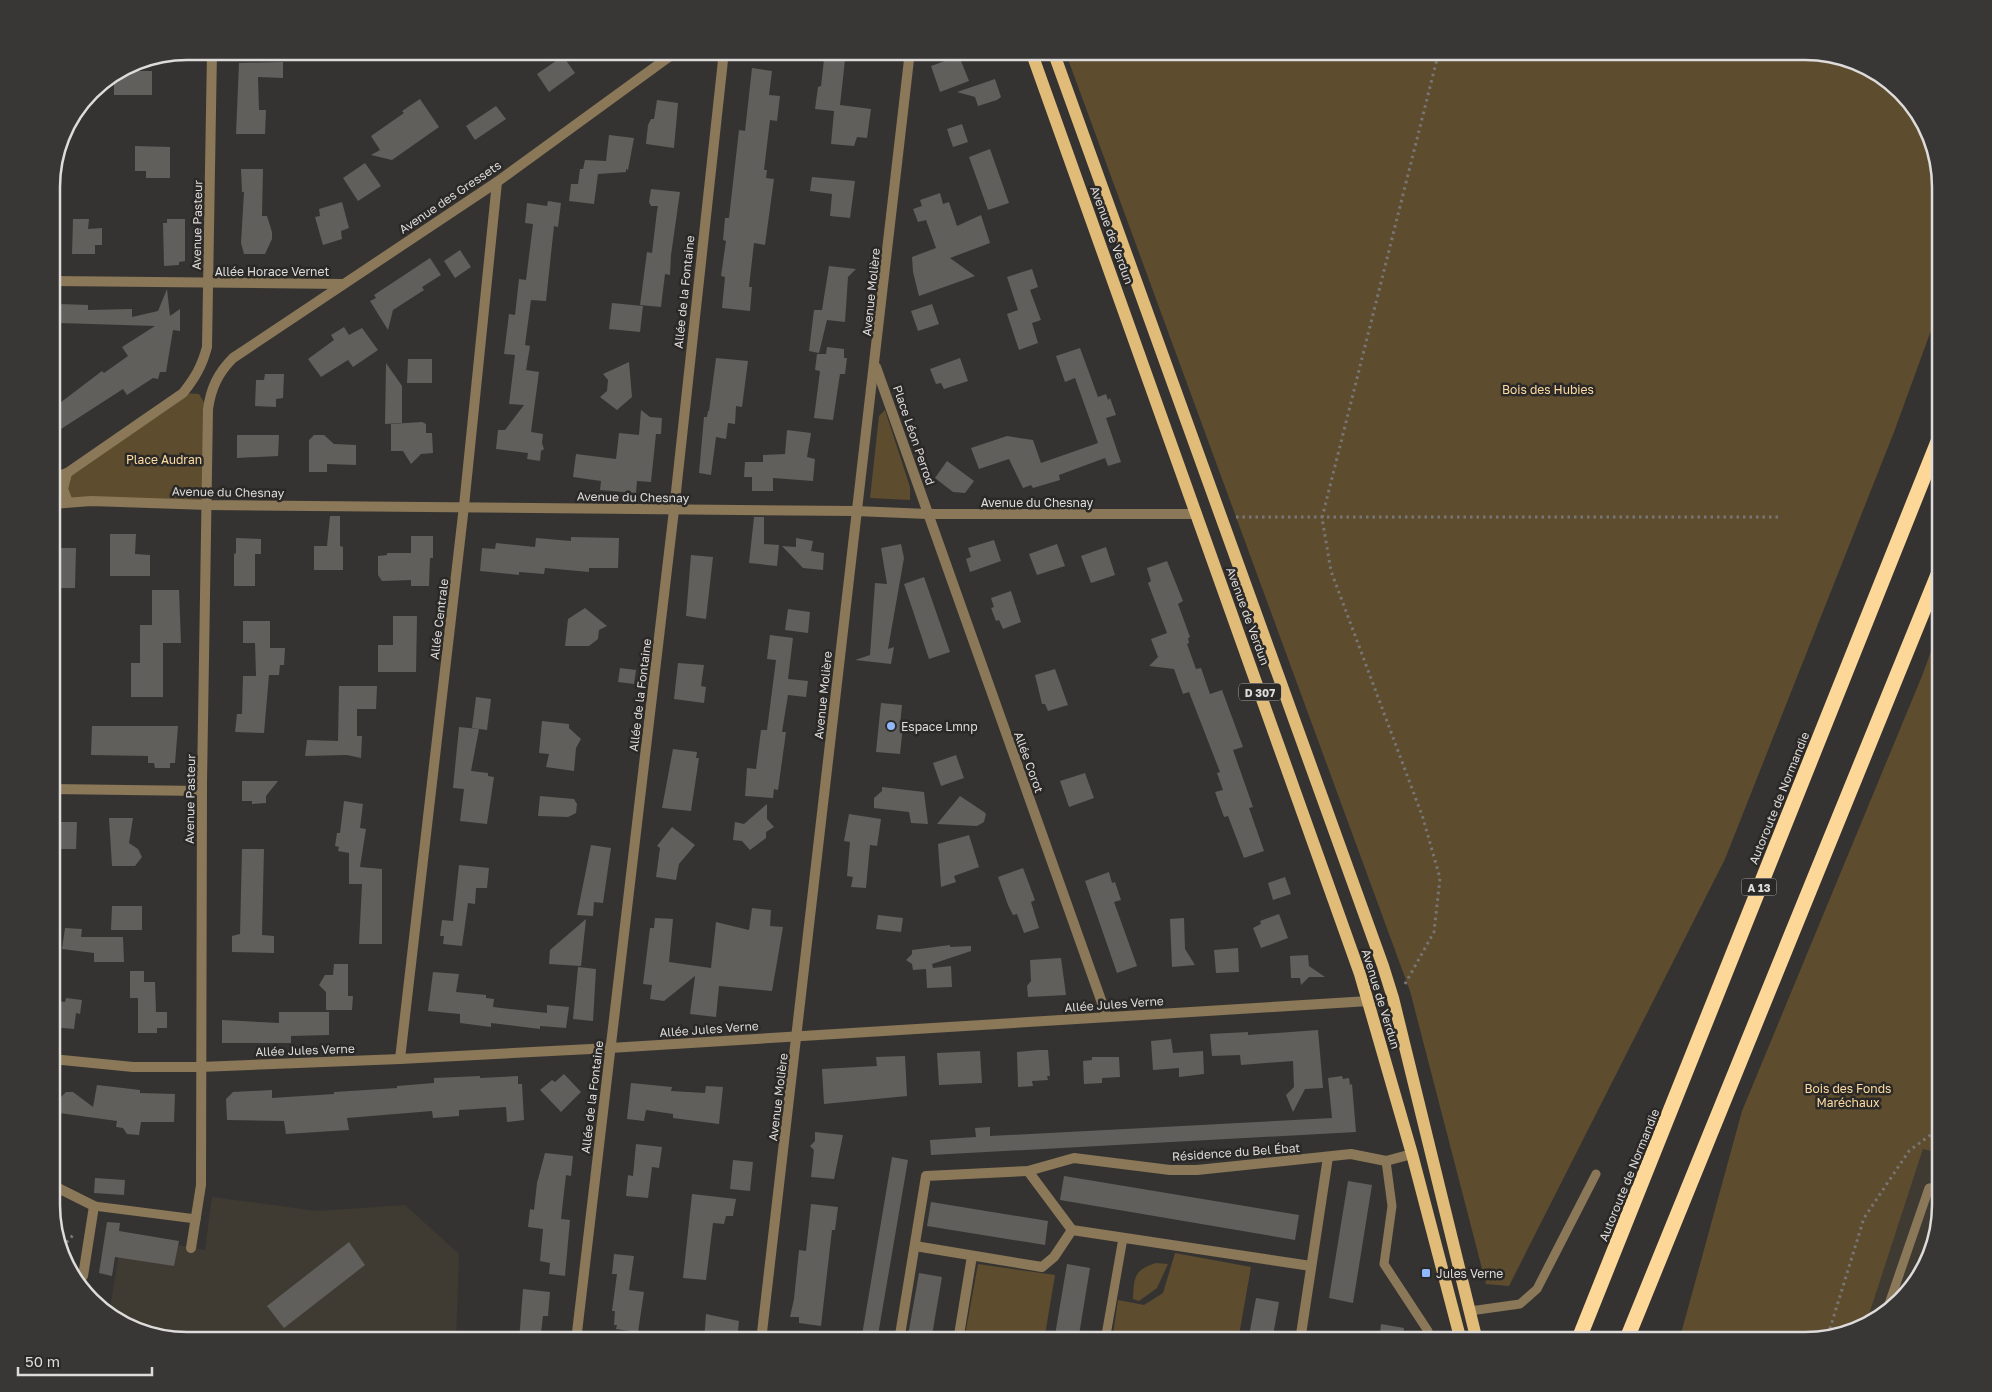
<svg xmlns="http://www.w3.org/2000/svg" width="1992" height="1392" viewBox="0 0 1992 1392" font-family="'Golos Text',sans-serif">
	<rect width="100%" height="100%" fill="#353331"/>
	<g fill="#3f3b33">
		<path d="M1923 1149 1941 1154V1205L1918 1281 1865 1327Z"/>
		<path d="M212 1197 317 1211 405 1205 459 1254 456 1341H187L111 1318 109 1315 122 1235 205 1250Z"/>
	</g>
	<g fill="#5d4c2e">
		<path d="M1065 51H1805L1881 74 1927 127 1941 187V303L1894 432 1725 859 1509 1286 1486 1284 1410 991Z"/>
		<path d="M183 393 199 394 208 409V505L68 502 67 473Z"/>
		<path d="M885 410 910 487V500L870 498 879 416Z"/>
		<path d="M1941 624V1154L1923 1149 1865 1327 1805 1341H1679L1742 1111 1922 676Z"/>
		<path d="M1175 1253 1251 1267 1238 1341H1112L1118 1300 1144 1305 1163 1293Z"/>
		<path d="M1156 1263 1168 1264 1157 1288 1139 1301 1133 1299C1134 1277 1134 1270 1156 1263Z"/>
		<path d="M978 1264 1055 1275 1044 1341H964Z"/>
	</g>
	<g fill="#605f5c">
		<path d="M825 51H846L840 105 871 109 867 138 857 137 854 146 831 144 834 111 815 109 818 87 821 86Z"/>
		<path d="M563 56 575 73 549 92 537 74Z"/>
		<path d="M959 56 969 81 940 92 931 66Z"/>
		<path d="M283 62V78L258 77 259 110H266L265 134H236L239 63Z"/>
		<path d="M752 68 772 71 769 95 780 96 777 121 770 120 764 170H767L766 178 774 179 765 245 754 243 749 287H752L750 311 722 308 725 277 721 276 726 241 723 240 725 218H729L739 130 745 131Z"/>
		<path d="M122 71H152V95H114V75Z"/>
		<path d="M995 79 1001 97 997 100 978 106 975 97 957 92Z"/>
		<path d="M420 99 439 127 392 160 371 155 380 150 371 136 404 113 402 111Z"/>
		<path d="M657 100 678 103 674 148 646 144 648 125 651 119H654Z"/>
		<path d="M496 106 506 119 475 140 466 126Z"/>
		<path d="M962 124 968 142 953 147 947 129Z"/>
		<path d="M609 135 634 138 628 170 626 169V172L598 174 594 204 569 201 571 184H578L580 169H583L585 160 606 161Z"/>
		<path d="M135 146 170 147V178H146V171H135Z"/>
		<path d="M990 149 1009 203 988 210 969 157Z"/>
		<path d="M365 163 381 186 358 201 343 178Z"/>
		<path d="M241 169H263L262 216H267L272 232V239L265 254H244L241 243 244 192H242Z"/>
		<path d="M812 177 855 181 850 218 830 216 832 194 810 191Z"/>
		<path d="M651 189 680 192 671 255 670 275 665 274 661 307 640 305 647 252 652 253 657 211 658 206H651L649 202Z"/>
		<path d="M940 193 943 204 949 202 957 226 981 215 990 243 950 258 975 276 919 296 913 272 912 257 936 248 926 220 918 222 913 209 922 206 920 200Z"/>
		<path d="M548 201 561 203 558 227 554 226 546 301 531 300 525 345 530 346 526 370 539 372 531 432 543 434 542 443 544 449 541 451 540 461 527 459 528 453 496 449 498 430H505L524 405 509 404 515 355 504 354 509 314 515 315 519 279 526 280 533 224 525 223 527 203 547 206Z"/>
		<path d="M342 202 349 228 341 231 342 239 323 245 315 217 320 216 319 209Z"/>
		<path d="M73 219H89L88 229 102 228V245H95V254H72Z"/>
		<path d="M167 219H185V261L179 262V265L164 266 163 223H167Z"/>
		<path d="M460 250 471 267 455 278 444 261Z"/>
		<path d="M430 258 441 275 422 287 424 290 393 310 388 330 370 301 376 298 374 295Z"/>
		<path d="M829 266 856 269 848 277 845 322 827 320 819 353 809 351 814 310H822Z"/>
		<path d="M1032 269 1038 287 1030 290 1041 320 1032 323 1038 343 1019 350 1007 314 1018 310 1007 277Z"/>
		<path d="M167 289 170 316 180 309V331L173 330 166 372H160L158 379 153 378 127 395 123 389 61 429 52 416V409L102 371 104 373 128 356 122 347 155 326 59 323V304L88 305V310L132 309V317L158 311Z"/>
		<path d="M612 303 643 306 640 332 609 329Z"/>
		<path d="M932 304 939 324 918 331 911 311Z"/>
		<path d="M344 327 349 335 362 328 378 350 353 367 348 360 321 377 308 359 334 340 331 335Z"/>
		<path d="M827 347 844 349V358H847L845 374H840L833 420 814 418 820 371 815 370 817 354H826Z"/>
		<path d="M1080 348 1098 397 1106 394 1108 400 1110 398 1116 415 1106 418 1121 462 1108 466 1105 458 1059 475 1060 480 1033 488 1031 485 1023 488 1009 459 979 469 971 448 1007 436 1033 440 1041 463 1098 443 1075 378 1065 382 1056 356Z"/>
		<path d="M716 358 748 361 742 407 736 406 735 424 728 423 726 439 716 437 711 475 699 473 704 417H707L708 411H709Z"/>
		<path d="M960 358 968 381 944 389 941 383 936 384 930 369Z"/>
		<path d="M408 359H432V383H407Z"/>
		<path d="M629 362 632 397 617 410 600 397 607 391 608 380 603 374Z"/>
		<path d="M386 363 402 386V423L385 424Z"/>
		<path d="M265 374H284L283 398 276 399V407L255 406 256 380H264Z"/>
		<path d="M641 410 650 417 662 418 661 434H656L651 482 637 481 636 493 600 490 601 481 573 477 576 454 616 459 619 433 639 435Z"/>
		<path d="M422 422 426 424V433H432L433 453 421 454 411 464 403 451H391V424Z"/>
		<path d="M787 430 811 433 807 457 815 459 813 481 773 478V491H752V477H744L745 462H763V455L785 454Z"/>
		<path d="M237 435H279L278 456 237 458Z"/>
		<path d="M314 435H324L334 444 356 445V465L327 464V472H309V440Z"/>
		<path d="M947 461 974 481 965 493 953 492 935 478Z"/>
		<path d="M330 516H340V546L343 547V570H314V546H327Z"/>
		<path d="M754 517H764V544L779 545 777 566 749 563Z"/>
		<path d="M110 534H136L135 554 150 555V576H110Z"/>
		<path d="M411 536H433V558H430L429 586H411V580L382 581 378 575V556L387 555V553H411Z"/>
		<path d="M571 537 619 538 618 568H589V572L545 568 544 574 519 572V575L480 571 482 548 495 549 496 543 535 547 536 538 571 541Z"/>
		<path d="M236 538 261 539V554H255V586H234V554L236 553Z"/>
		<path d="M796 538 813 541 811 551 824 553 823 570 803 568 782 546 796 547Z"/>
		<path d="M994 540 1001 561 970 572 966 559 971 557 968 548Z"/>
		<path d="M901 544 904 558 888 649 894 647 891 664 855 660 870 655 875 583 887 584 881 548Z"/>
		<path d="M1057 544 1065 566 1037 575 1029 554Z"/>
		<path d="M1106 547 1115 575 1091 583 1081 556Z"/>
		<path d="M61 548H76L75 588H60Z"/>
		<path d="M691 555 713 557 706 619 686 616Z"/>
		<path d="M1167 561 1183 601 1178 604 1190 637 1188 638 1189 643 1187 644 1196 669 1201 668 1210 694 1222 690 1243 747 1233 750 1253 807 1249 808 1264 851 1244 858 1228 816 1224 817 1215 792 1223 790 1217 773 1220 772 1189 692 1183 694 1174 669 1149 666 1158 657 1151 639 1167 633 1148 583 1151 581 1147 568Z"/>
		<path d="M924 577 950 652 929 659 904 584Z"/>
		<path d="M152 590H179L181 643H163V697H131V663H140V625H152Z"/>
		<path d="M1011 591 1021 622 1003 629 999 620 996 621 991 608 994 607 991 598Z"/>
		<path d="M585 608 607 626 599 630 598 639 589 646H565L568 619Z"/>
		<path d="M788 609 810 612 808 633 785 630Z"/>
		<path d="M393 616H417L416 672H378V645H393Z"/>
		<path d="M243 621H270V648H285L284 665H280L279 675H269L264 733 235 732 237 714H242L243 676H256L255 643H243Z"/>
		<path d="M770 635 793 638 788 679 808 681 806 697 788 695 782 732H786L783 754 778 790 774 789 773 798 745 796 747 768 756 769 761 730H767L776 660 767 659Z"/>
		<path d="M678 663 704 665 701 686 706 687 704 703 674 699Z"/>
		<path d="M620 668 636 670 634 684 618 682Z"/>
		<path d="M1055 669 1068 705 1048 711 1045 704H1042L1035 675Z"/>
		<path d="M339 686H377L376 709H357V736H362L361 758 347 755 305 756 307 740 338 741Z"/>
		<path d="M476 697 491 699 487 730 472 728Z"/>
		<path d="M881 703 902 705 900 726H903L900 754 876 752Z"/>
		<path d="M542 721 569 724V728L581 739 576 748 574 771 546 767 549 754 539 753Z"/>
		<path d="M92 726H178L175 763H170V768H155L154 763H148V756L91 755Z"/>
		<path d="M459 727 479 729 471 771 488 773V776L494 777 487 824 460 821 464 789 453 788Z"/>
		<path d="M673 749 697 752 696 758H699L691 811 662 808Z"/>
		<path d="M956 755 964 778 941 786 933 763Z"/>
		<path d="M1085 773 1094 798 1069 807 1060 781Z"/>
		<path d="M242 781H278L266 796V803L252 804V801H242Z"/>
		<path d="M882 787 924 792 928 824 911 823 909 812 874 808V798L882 791Z"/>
		<path d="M540 796 574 799 577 804 576 813 568 817 538 816Z"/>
		<path d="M960 796 984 812 986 814 984 822 977 826 937 824Z"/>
		<path d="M344 801 363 804 360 828 366 829 360 867 382 869V944H359L362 884H349V853L338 851 339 847 335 846 337 833H340Z"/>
		<path d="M767 804V819L774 827 766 832V838L750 850 742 841 733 840 735 822 744 824Z"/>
		<path d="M849 814 881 819 877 846 870 845 866 888 851 887 853 877 847 876 850 842 844 841Z"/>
		<path d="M109 818H133L129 843 138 849 142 857 135 866H112Z"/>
		<path d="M55 822H77L76 849H54Z"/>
		<path d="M672 827 695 845 679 864 676 880 656 877 660 848 657 846Z"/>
		<path d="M969 835 979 867 954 876 956 882 941 887 938 844Z"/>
		<path d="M591 845 611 848 603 903 594 902 593 916 577 915Z"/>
		<path d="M242 849H264L262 935 274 936V953L232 952V936L240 934Z"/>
		<path d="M459 865 489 868 487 888H476L475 904 468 903 462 946 443 944 444 936H440L442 920 453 921Z"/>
		<path d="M1023 868 1035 900 1031 902 1039 928 1024 933 1017 914 1013 915 1008 905 998 877Z"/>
		<path d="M1109 872 1112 883 1115 882 1121 900 1114 902 1137 966 1117 973 1085 881Z"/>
		<path d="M1285 877 1291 894 1273 900 1268 883Z"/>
		<path d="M112 906H142V930H111Z"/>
		<path d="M752 908 771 910 770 926 783 927 772 991 719 986 716 1017 690 1014 695 976 664 1001 650 999 652 985 643 984 650 928H654L655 918 673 919 669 962 711 968 716 922 749 930Z"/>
		<path d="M1279 914 1288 938 1261 948 1253 928 1261 924 1260 921Z"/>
		<path d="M878 915 903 918 901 932 876 929Z"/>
		<path d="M1184 918 1185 949 1195 965 1172 967 1170 919Z"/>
		<path d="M586 919 581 966 549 964 550 950Z"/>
		<path d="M65 928 82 929 81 937H123L124 962H94V953L62 949Z"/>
		<path d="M950 945V947L971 946V951L932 964 933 968 951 966 952 987 927 988 926 969 913 970 912 964 906 960 912 954V950Z"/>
		<path d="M1238 948 1239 972 1216 973 1214 950Z"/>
		<path d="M1308 955 1309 966 1325 977H1309L1301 985 1300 978H1291L1290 956Z"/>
		<path d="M1061 958 1066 995 1028 997 1027 986 1031 981 1030 960Z"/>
		<path d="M334 964H348V996H353L352 1010H326V992L319 985 325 975H333Z"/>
		<path d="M578 967 596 969 593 1021 573 1019Z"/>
		<path d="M130 971H144V982H155L156 1012H167V1028H157V1033H138V998H130Z"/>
		<path d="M433 972 459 974 456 992 486 995V998L494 999 493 1007 547 1013V1005L569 1007 566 1028 540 1026V1029L491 1023V1027L460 1023V1014L428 1011Z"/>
		<path d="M66 998 82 1000 80 1014 76 1013 74 1029 53 1027 56 1001 65 1002Z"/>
		<path d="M279 1012H329V1035L291 1036V1043H222V1020L279 1023Z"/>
		<path d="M1318 1030 1323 1088 1305 1089 1293 1112 1286 1095 1294 1087 1293 1061 1241 1065 1240 1055 1212 1056 1210 1034 1248 1032V1035Z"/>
		<path d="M1171 1039 1173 1053 1203 1051 1204 1074 1179 1077V1068L1153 1070 1151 1041Z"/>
		<path d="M1038 1050H1048L1050 1076H1047L1048 1080 1032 1081 1033 1086 1018 1087 1017 1052Z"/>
		<path d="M980 1051 982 1083 939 1085 937 1053Z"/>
		<path d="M905 1056 907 1096 824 1104 822 1069 877 1066 876 1057Z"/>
		<path d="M1092 1057H1119L1120 1077 1102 1078V1083L1084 1084 1083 1061 1092 1060Z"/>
		<path d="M564 1074 581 1092 561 1112 540 1090 552 1080 555 1082Z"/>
		<path d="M480 1076V1078L518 1076V1084H522L524 1120 507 1122 506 1107 459 1110V1116L433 1118 432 1111 347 1118 349 1130 286 1134 284 1121 227 1120 226 1099 233 1092 272 1090V1098L334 1094V1092L397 1088V1086L434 1083V1078Z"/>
		<path d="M1342 1076 1343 1079 1349 1078 1350 1085 1352 1084 1356 1132 931 1155 930 1140 976 1137 975 1128 990 1127V1136L1332 1118 1328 1078Z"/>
		<path d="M631 1083 672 1087 671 1091 705 1093 706 1086 723 1087 719 1124 673 1118V1114L646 1110 644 1121 627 1119Z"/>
		<path d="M97 1085 140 1090V1093L175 1094 174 1122H141L139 1135 127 1134 123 1128 116 1127 117 1121 52 1112V1096L61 1097 66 1092H73L93 1107Z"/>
		<path d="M815 1132 843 1135 834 1179 811 1177 814 1150 810 1146 815 1141Z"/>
		<path d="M636 1144 662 1147 659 1168 652 1167 648 1198 626 1196 628 1175 633 1176Z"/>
		<path d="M545 1153 573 1156 571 1176 566 1175 561 1219 570 1220 565 1276 549 1274 550 1263 540 1261 543 1229 528 1227 530 1209 534 1210 537 1183Z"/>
		<path d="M892 1157 908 1160 877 1341H861Z"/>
		<path d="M733 1160 753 1162 750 1191 730 1189Z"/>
		<path d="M1064 1176 1299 1215 1295 1240 1060 1200Z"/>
		<path d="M95 1178 125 1180 124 1195 94 1193Z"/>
		<path d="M1348 1181 1372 1185 1353 1303 1329 1298Z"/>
		<path d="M692 1194 736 1199 733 1216H726L724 1224 713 1223 706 1280 683 1278Z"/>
		<path d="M931 1202 1048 1221 1045 1245 927 1226Z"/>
		<path d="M811 1204 838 1207 835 1230H832L821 1326 799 1323V1317H790L794 1299 799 1250 806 1251Z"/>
		<path d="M107 1222 120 1223 119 1231 179 1241 174 1266 115 1257 112 1276 99 1273Z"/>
		<path d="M349 1242 365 1265 284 1328 267 1306Z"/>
		<path d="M614 1254 634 1256 629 1290 644 1292 638 1332 616 1329 617 1325H614L615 1311H612L617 1274H612Z"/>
		<path d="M1067 1264 1090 1268 1078 1341H1054Z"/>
		<path d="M919 1273 942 1277 931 1341H907Z"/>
		<path d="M523 1289 550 1292 548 1316H543L540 1341H519Z"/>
		<path d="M1256 1298 1279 1302 1272 1341H1248Z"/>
		<path d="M706 1314 739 1321 737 1341H704Z"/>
		<path d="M1381 1324 1404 1328 1402 1341H1379Z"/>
	</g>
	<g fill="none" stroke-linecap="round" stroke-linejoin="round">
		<g stroke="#787675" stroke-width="3" stroke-dasharray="2.5 4" stroke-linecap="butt">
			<path d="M1236 517H1780"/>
			<path d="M1405 984 1434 932 1440 878 1423 818 1331 571 1322 518 1439 51"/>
			<path d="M62 1247 75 1233"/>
			<path d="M1828 1335 1864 1218 1909 1151 1941 1127"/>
		</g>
		<g stroke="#8a7858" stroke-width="9">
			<path d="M1386 1161 1392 1206 1384 1264 1428 1331 1427 1341"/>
			<path d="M94 1206 196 1219"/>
			<path d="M1888 1307 1929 1188 1941 1187"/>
			<path d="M1470 1311 1520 1304 1537 1289 1596 1174"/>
			<path d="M1105 1341 1123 1238"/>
		</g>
		<g stroke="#8a7858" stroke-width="10">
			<path d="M52 281 342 284"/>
			<path d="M876 367 1107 1017"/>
			<path d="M67 473 63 489 68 502"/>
			<path d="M52 478 67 473 183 393C195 378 202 366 207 347L212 51"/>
			<path d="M52 504 91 501 208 505 855 511 928 514H1197"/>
			<path d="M52 789 202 791"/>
			<path d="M52 1059 133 1067H200L400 1059 610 1048 1369 1001"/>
			<path d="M400 1059 464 506 497 182"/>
			<path d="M1028 1171 1072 1230"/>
			<path d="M52 1185 94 1206 83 1276"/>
			<path d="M915 1246 1042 1267 1054 1257 1072 1230 1311 1266"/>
			<path d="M191 1248 201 1185 202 783 208 409C211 388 218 373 233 358L497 182 677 51"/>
			<path d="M576 1341 674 510 724 51"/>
			<path d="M761 1341 910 51"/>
			<path d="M899 1341 926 1176 1028 1171 1074 1158 1170 1170H1197L1351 1154 1386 1161 1412 1154"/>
			<path d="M958 1341 972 1256"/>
			<path d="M1300 1341 1328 1157"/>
		</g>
		<g stroke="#e1bb78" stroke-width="12">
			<path d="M1031 51 1360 974 1412 1154 1461 1341"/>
			<path d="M1053 51 1383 966 1393 998 1477 1341"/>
		</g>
		<g stroke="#fcd798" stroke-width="15">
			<path d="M1578 1341 1941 434"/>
			<path d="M1626 1341 1941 567"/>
		</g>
	</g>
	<g fill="#90b8fd" stroke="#2b2927" stroke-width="2">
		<circle cx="891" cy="726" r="5"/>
		<rect x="1421" y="1268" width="10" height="10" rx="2.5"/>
	</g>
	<g text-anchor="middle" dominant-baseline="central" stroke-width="5" stroke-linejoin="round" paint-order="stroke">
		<g fill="#2b2927" stroke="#a8a6a5" stroke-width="1">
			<rect x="1239" y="683.5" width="42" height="17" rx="4"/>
			<rect x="1741.5" y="878.5" width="35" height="17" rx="4"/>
		</g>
		<g font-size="11" font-weight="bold" fill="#dddcdb">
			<text x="1260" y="692">D 307</text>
			<text x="1759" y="887">A 13</text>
		</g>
		<g font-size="12" fill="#dddcdb" stroke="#2b2927">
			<text transform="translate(450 197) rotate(-34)">Avenue des Gressets</text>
			<text transform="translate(197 225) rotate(-89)">Avenue Pasteur</text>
			<text transform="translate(1112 235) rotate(70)">Avenue de Verdun</text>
			<text x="272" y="271">Allée Horace Vernet</text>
			<text transform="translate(684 292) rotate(-84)">Allée de la Fontaine</text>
			<text transform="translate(871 292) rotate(-84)">Avenue Molière</text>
			<text transform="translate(914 435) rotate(71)">Place Léon Perrod</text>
			<text transform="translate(228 492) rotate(1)">Avenue du Chesnay</text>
			<text transform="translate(633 497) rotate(1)">Avenue du Chesnay</text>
			<text x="1037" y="502">Avenue du Chesnay</text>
			<text transform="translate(1248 616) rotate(70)">Avenue de Verdun</text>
			<text transform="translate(439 619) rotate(-83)">Allée Centrale</text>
			<text transform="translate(640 695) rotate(-83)">Allée de la Fontaine</text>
			<text transform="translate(823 695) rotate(-84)">Avenue Molière</text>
			<text transform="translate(1029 762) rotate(70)">Allée Corot</text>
			<text transform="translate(1779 798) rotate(-68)">Autoroute de Normandie</text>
			<text transform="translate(190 799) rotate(-89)">Avenue Pasteur</text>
			<text transform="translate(1381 999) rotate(73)">Avenue de Verdun</text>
			<text transform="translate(1114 1004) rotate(-4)">Allée Jules Verne</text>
			<text transform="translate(709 1029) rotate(-4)">Allée Jules Verne</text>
			<text transform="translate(305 1050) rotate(-2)">Allée Jules Verne</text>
			<text transform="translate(592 1097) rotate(-83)">Allée de la Fontaine</text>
			<text transform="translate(778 1097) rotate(-83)">Avenue Molière</text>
			<text transform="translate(1236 1152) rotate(-4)">Résidence du Bel Ébat</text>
			<text transform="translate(1629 1175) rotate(-68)">Autoroute de Normandie</text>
		</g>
		<g font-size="12" fill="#fddca2" stroke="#2b2927">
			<text x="1548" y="389">Bois des Hubies</text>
			<text x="164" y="459">Place Audran</text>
			<text x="1848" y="1088">Bois des Fonds<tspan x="1848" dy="14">Maréchaux</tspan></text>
		</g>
		<g font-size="12" fill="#dddcdb" stroke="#2b2927" text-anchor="start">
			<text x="901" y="726">Espace Lmnp</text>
			<text x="1436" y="1273">Jules Verne</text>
		</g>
	</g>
	<path d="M0 0H1992V1392H0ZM187 60H1805A127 127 0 0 1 1932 187V1205A127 127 0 0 1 1805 1332H187A127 127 0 0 1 60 1205V187A127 127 0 0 1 187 60Z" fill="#393735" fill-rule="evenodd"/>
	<path fill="none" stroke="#dddcdb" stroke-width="2.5" d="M187 60H1805A127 127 0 0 1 1932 187V1205A127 127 0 0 1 1805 1332H187A127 127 0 0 1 60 1205V187A127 127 0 0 1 187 60Z"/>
	<path d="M18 1367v8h134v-8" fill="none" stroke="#dddcdb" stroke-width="2.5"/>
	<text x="25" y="1367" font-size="15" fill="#dddcdb" stroke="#2b2927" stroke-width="4" paint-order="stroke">50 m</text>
</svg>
